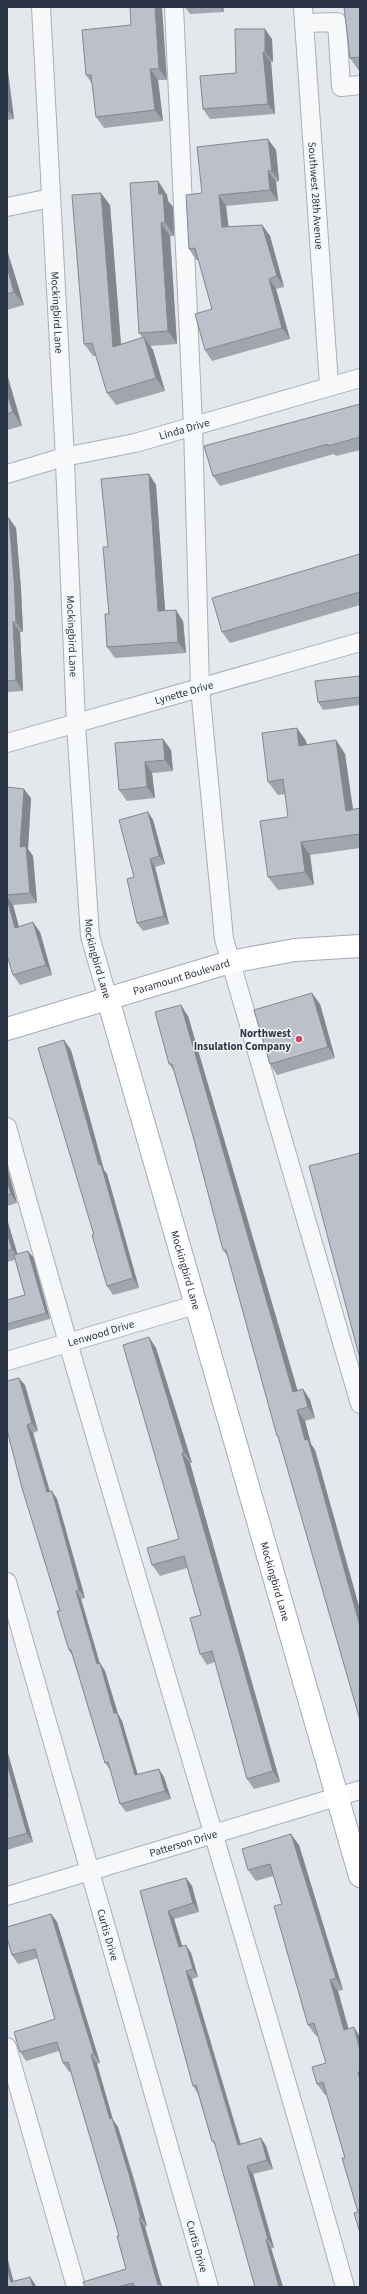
<svg xmlns="http://www.w3.org/2000/svg" width="367" height="2294" viewBox="0 0 367 2294" font-family="'Source Sans 3',sans-serif">
	<rect width="100%" height="100%" fill="#e4e7ec"/>
	<g fill="none" stroke-linecap="round" stroke-linejoin="round">
		<g stroke="#a9aeb7" stroke-width="20">
			<g id="minor">
				<path id="s1" d="M41 7 64 439 76 724 90 936 108 999"/>
				<path d="M174 7 193 425 200 688 224 939 360 1404"/>
				<path id="s2" d="M303 7 329 385"/>
				<path d="M304 23 337 22 341 87 360 85"/>
				<path d="M7 207 51 198"/>
				<path id="s3" d="M7 474 64 457 135 443 360 378"/>
				<path id="s4" d="M7 743 360 642"/>
				<path d="M7 1127C114 1515 237 1899 345 2287"/>
				<path id="s5" d="M7 1361 195 1305"/>
				<path id="s6" d="M7 1582 209 2287"/>
				<path id="s7" d="M7 1896 360 1790"/>
				<path d="M7 2047 76 2287"/>
			</g>
		</g>
		<g stroke="#a3abb8" stroke-width="24">
			<g id="major">
				<path id="s8" d="M108 999 360 1876"/>
				<path id="s9" d="M7 1029 230 962 295 950 360 946"/>
			</g>
		</g>
		<use href="#minor" stroke="#f7f8fa" stroke-width="18"/>
		<use href="#major" stroke="#fff" stroke-width="22"/>
	</g>
	<g fill="#a1a5ae">
		<path d="M185 7H223L224 12 190 14Z"/>
		<path d="M360 7V71H359L350 58Z"/>
		<path d="M131 25 167 80H158L163 121 104 128 96 117 93 85 86 75Z"/>
		<path d="M272 39 273 62H271L275 114 210 119 203 109 236 73Z"/>
		<path d="M7 64 14 119 7 120Z"/>
		<path d="M276 150 279 181 276 182 278 201 226 206 228 227 262 225 270 236 284 287 276 289 290 339 212 361 205 350 212 309 199 260H196L189 249 202 193Z"/>
		<path d="M158 181 167 195 168 201 173 207 174 236H170L177 344 150 346 153 350 165 391 116 405 107 393 96 356H93L84 344 110 205 121 344 143 338 139 333Z"/>
		<path d="M7 250 24 305 7 310Z"/>
		<path d="M7 374 22 426 7 430Z"/>
		<path d="M360 404V450L336 456 334 454 220 486 213 476Z"/>
		<path d="M149 474 156 485 165 610 183 621 186 653 115 658 107 647 109 614 108 547Z"/>
		<path d="M7 518 16 528 21 589 23 632H20L23 691 7 692Z"/>
		<path d="M360 554V605L230 643 222 632Z"/>
		<path d="M360 676V705L323 710 318 702Z"/>
		<path d="M297 728 306 741 307 745 336 740 345 754 353 809 360 808V848L310 855 314 885 278 890 268 877 288 817 285 794 278 795 268 782Z"/>
		<path d="M163 739 171 750 173 771 152 773 155 798 127 801 119 790Z"/>
		<path d="M7 787 31 798 28 849 33 856 37 903 13 905 19 927 40 932 52 975 20 985 13 975 7 955Z"/>
		<path d="M148 812 153 820 165 864 155 867 169 924 143 931 137 923 134 877Z"/>
		<path d="M320 1004 335 1058 277 1075 270 1064Z"/>
		<path d="M188 1016 297 1390 303 1389 310 1400 315 1418 305 1421 311 1444 315 1450 360 1610V1720L280 1441 277 1436 228 1257 223 1250 193 1136 174 1071 169 1064Z"/>
		<path d="M71 1050 104 1170 107 1174 139 1288 113 1295 107 1286 94 1235Z"/>
		<path d="M7 1166 17 1203 7 1206Z"/>
		<path d="M7 1219 17 1254 33 1257 50 1319 7 1331V1300L25 1295 15 1260 7 1262Z"/>
		<path d="M156 1348 192 1463H190L280 1782 254 1789 247 1779 215 1662 207 1665 200 1654 201 1615 187 1568 160 1576 152 1565 179 1539Z"/>
		<path d="M25 1385 38 1431 33 1433 50 1491 57 1499 85 1598 81 1599 100 1663 105 1671 118 1714 122 1721 138 1775 164 1777 171 1799 126 1812 120 1804 111 1771 105 1763 73 1657 69 1650 60 1611 22 1488Z"/>
		<path d="M7 1750 33 1842 7 1850Z"/>
		<path d="M299 1845 343 1990 338 1991 348 2029 360 2037V2233L358 2212 345 2158 327 2095H325L317 2084 326 2063 318 2035 316 2036 308 2025 282 1904 273 1876 256 1881 248 1870Z"/>
		<path d="M186 1878 192 1886 199 1912 174 1919 182 1946 191 1953 198 1977 192 1979 241 2144 261 2138 266 2146 273 2169 253 2174 274 2248H271L283 2287 215 2145 212 2141 198 2094 193 2086 140 1891Z"/>
		<path d="M51 1914 57 1922 100 2063 97 2064 113 2120 118 2127 135 2182 147 2226 145 2227 162 2287H85L126 2269 119 2236 71 2071 69 2072 63 2063 59 2051 26 2061 20 2052 55 2019 38 1958 18 1964 12 1955Z"/>
	</g>
	<g fill="#83868d">
		<path d="M155 7H162L167 80 159 69Z"/>
		<path d="M220 7H223L224 12Z"/>
		<path d="M265 29 272 39 273 62 265 52Z"/>
		<path d="M263 52 271 62 275 114 268 104Z"/>
		<path d="M7 64 14 119 7 109Z"/>
		<path d="M150 69 158 80 163 121 155 110Z"/>
		<path d="M268 139 276 150 279 181 272 171Z"/>
		<path d="M268 171 276 182 278 201 270 190Z"/>
		<path d="M158 181 167 195 168 201 173 207 174 236 165 222 159 194Z"/>
		<path d="M101 193 110 205 122 359 113 347Z"/>
		<path d="M219 195 226 206 230 238 222 227Z"/>
		<path d="M161 223 170 236 177 344 168 331Z"/>
		<path d="M262 225 270 236 284 287 277 276Z"/>
		<path d="M7 250 24 305 14 292 7 267Z"/>
		<path d="M269 279 276 289 290 339 282 328Z"/>
		<path d="M144 337 153 350 165 391 156 378Z"/>
		<path d="M7 374 22 426 13 412 7 393Z"/>
		<path d="M149 474 156 485 166 622 158 611Z"/>
		<path d="M9 518 16 528 21 589 23 632 16 622Z"/>
		<path d="M176 610 183 621 186 653 178 642Z"/>
		<path d="M13 622 20 632 23 691 16 680Z"/>
		<path d="M297 728 306 741 309 759 299 746Z"/>
		<path d="M163 739 171 750 173 771 165 760Z"/>
		<path d="M336 740 345 754 355 824 346 811Z"/>
		<path d="M145 762 152 773 155 798 147 787Z"/>
		<path d="M24 789 31 798 28 849 33 856 37 903 30 893 20 847Z"/>
		<path d="M148 812 153 820 165 864 159 856Z"/>
		<path d="M301 842 310 855 314 885 305 872Z"/>
		<path d="M150 859 155 867 169 924 164 916Z"/>
		<path d="M7 897 13 905 22 938 15 928 7 899Z"/>
		<path d="M33 922 40 932 52 975 46 965Z"/>
		<path d="M312 993 320 1004 335 1058 328 1047Z"/>
		<path d="M181 1005 188 1016 301 1402 293 1392Z"/>
		<path d="M64 1040 71 1050 104 1170 107 1174 139 1288 133 1278 99 1165Z"/>
		<path d="M7 1166 17 1203 11 1194 7 1180Z"/>
		<path d="M7 1219 19 1259 12 1249 7 1232Z"/>
		<path d="M28 1251 33 1257 50 1319 46 1313Z"/>
		<path d="M149 1337 156 1348 192 1463 184 1452Z"/>
		<path d="M19 1378 25 1385 38 1431 32 1423Z"/>
		<path d="M303 1389 310 1400 315 1418 308 1407Z"/>
		<path d="M297 1410 305 1421 311 1444 315 1450 360 1610V1626L305 1440Z"/>
		<path d="M27 1425 33 1433 52 1500 47 1492Z"/>
		<path d="M182 1453 190 1463 280 1782 273 1771Z"/>
		<path d="M52 1491 57 1499 85 1598 79 1590Z"/>
		<path d="M76 1591 81 1599 102 1672 97 1664Z"/>
		<path d="M100 1663 105 1671 118 1714 122 1721 140 1783 135 1775 114 1713Z"/>
		<path d="M7 1750 33 1842 27 1833 7 1764Z"/>
		<path d="M159 1769 164 1777 171 1799 165 1791Z"/>
		<path d="M291 1834 299 1845 343 1990 336 1978Z"/>
		<path d="M186 1878 192 1886 199 1912 193 1903Z"/>
		<path d="M168 1911 174 1919 185 1955 179 1947Z"/>
		<path d="M51 1914 57 1922 100 2063 94 2054Z"/>
		<path d="M186 1945 191 1953 198 1977 193 1969Z"/>
		<path d="M186 1971 192 1979 243 2153 238 2145Z"/>
		<path d="M330 1980 338 1991 352 2041 344 2030Z"/>
		<path d="M354 2027 360 2037V2050Z"/>
		<path d="M91 2055 97 2064 113 2120 118 2127 147 2226 141 2218 110 2119Z"/>
		<path d="M261 2138 266 2146 273 2169 267 2160Z"/>
		<path d="M247 2166 253 2174 274 2248 268 2239Z"/>
		<path d="M139 2218 145 2227 162 2287H159L158 2285Z"/>
		<path d="M266 2240 271 2248 283 2287H279Z"/>
		<path d="M7 2256 15 2287 11 2282 7 2269Z"/>
		<path d="M30 2277 35 2284 36 2287H33Z"/>
	</g>
	<g fill="#bbc0ca" stroke="#83868d">
		<path d="M130 7H155L159 69H150L155 110 96 117 91 75H86L82 30 131 25Z"/>
		<path d="M344 7H360V57L350 58Z"/>
		<path d="M235 29H265V52H263L268 104 203 109 200 76 236 73Z"/>
		<path d="M268 139 272 171H268L270 190 219 195 222 227 262 225 277 276 269 279 282 328 205 350 195 314 212 309 195 248 189 249 186 195 202 193 197 147Z"/>
		<path d="M158 181 159 194H163L165 222 161 223 168 331 139 333 130 183Z"/>
		<path d="M101 193 113 347 144 337 156 378 107 393 92 343 84 344 72 195Z"/>
		<path d="M7 267 14 292 7 294Z"/>
		<path d="M7 393 13 412 7 414Z"/>
		<path d="M360 404V437L328 446V444L213 476 204 446Z"/>
		<path d="M149 474 158 611 176 610 178 642 107 647 105 614H109L103 547H108L101 479Z"/>
		<path d="M7 518H9L14 579 16 622H13L16 680 7 681Z"/>
		<path d="M360 554V592L222 632 212 598Z"/>
		<path d="M360 676V697L318 702 315 681Z"/>
		<path d="M297 728 299 746 336 740 346 811 360 808V834L301 842 305 872 268 877 260 821 288 817 283 779 268 782 262 733Z"/>
		<path d="M163 739 165 760 145 762 147 787 119 790 115 743Z"/>
		<path d="M7 787 24 789 20 847 26 846 30 893 7 895Z"/>
		<path d="M148 812 159 856 150 859 164 916 137 923 127 879 134 877 119 820Z"/>
		<path d="M7 899 15 928 33 922 46 965 13 975 7 955Z"/>
		<path d="M312 993 328 1047 270 1064 254 1010Z"/>
		<path d="M181 1005 293 1392 303 1389 308 1407 297 1410 305 1440 308 1439 360 1626V1720L278 1436H277L226 1250H223L193 1136 172 1064H169L155 1012Z"/>
		<path d="M64 1040 99 1165 101 1164 133 1278 107 1286 92 1235H94L38 1048Z"/>
		<path d="M360 1153V1359L309 1166Z"/>
		<path d="M7 1180 11 1194 7 1195Z"/>
		<path d="M7 1232 12 1249 7 1251Z"/>
		<path d="M28 1251 46 1313 7 1324V1300L25 1295 14 1255Z"/>
		<path d="M149 1337 184 1452 182 1453 273 1771 247 1779 212 1651 200 1654 190 1618 201 1615 184 1556 152 1565 147 1548 179 1539 123 1345Z"/>
		<path d="M19 1378 32 1423 27 1425 47 1492 52 1491 79 1590 76 1591 97 1664 100 1663 114 1713H117L135 1775 159 1769 165 1791 120 1804 108 1762 105 1763 71 1650H69L57 1611H60L22 1488 7 1430V1381Z"/>
		<path d="M7 1764 27 1833 7 1839Z"/>
		<path d="M291 1834 336 1978 330 1980 344 2030 354 2027 360 2050V2072H358L360 2080V2233L354 2213 358 2212 342 2158H345L323 2082 317 2084 312 2067 326 2063 314 2023 308 2025 274 1906 282 1904 270 1864 248 1870 242 1849Z"/>
		<path d="M186 1878 193 1903 168 1911 179 1947 186 1945 193 1969 186 1971 238 2145 261 2138 267 2160 247 2166 268 2239 266 2240 279 2287H255L214 2141H212L196 2085 193 2086 140 1891Z"/>
		<path d="M51 1914 94 2054 91 2055 110 2119 112 2118 129 2174 141 2218H139L158 2285 160 2284 161 2287H135L133 2283 118 2287H85L83 2282 126 2269 117 2236H119L68 2062 63 2063 57 2042 20 2052 14 2032 55 2019 35 1949 12 1955 7 1938V1927Z"/>
		<path d="M7 2269 11 2282 30 2277 33 2287H7Z"/>
	</g>
	<circle fill="#d1495b" stroke="#f4f6f9" stroke-width="1.5" cx="299" cy="1039" r="4"/>
	<g text-anchor="middle" dominant-baseline="central" stroke-width="3" stroke-linejoin="round" paint-order="stroke">
		<g font-size="11" fill="#2b3445" stroke="#f4f6f9">
			<text stroke="none"><textPath href="#s2" startOffset="189">Southwest 28th Avenue</textPath></text>
			<text stroke="none"><textPath href="#s1" startOffset="306">Mockingbird Lane</textPath></text>
			<text stroke="none"><textPath href="#s3" startOffset="183">Linda Drive</textPath></text>
			<text stroke="none"><textPath href="#s1" startOffset="630">Mockingbird Lane</textPath></text>
			<text stroke="none"><textPath href="#s4" startOffset="184">Lynette Drive</textPath></text>
			<text stroke="none"><textPath href="#s1" startOffset="954">Mockingbird Lane</textPath></text>
			<text stroke="none"><textPath href="#s9" startOffset="182">Paramount Boulevard</textPath></text>
			<text stroke="none"><textPath href="#s8" startOffset="282">Mockingbird Lane</textPath></text>
			<text stroke="none"><textPath href="#s5" startOffset="98">Lenwood Drive</textPath></text>
			<text stroke="none"><textPath href="#s8" startOffset="606">Mockingbird Lane</textPath></text>
			<text stroke="none"><textPath href="#s7" startOffset="184">Patterson Drive</textPath></text>
			<text stroke="none"><textPath href="#s6" startOffset="367">Curtis Drive</textPath></text>
			<text stroke="none"><textPath href="#s6" startOffset="691">Curtis Drive</textPath></text>
		</g>
		<g font-size="11" font-weight="bold" fill="#2b3445" stroke="#f4f6f9" text-anchor="end">
			<text x="291" y="1033">Northwest<tspan x="291" dy="13">Insulation Company</tspan></text>
		</g>
	</g>
	<rect width="367" height="2294" fill="none" stroke="#2b3445" stroke-width="16"/>
</svg>
